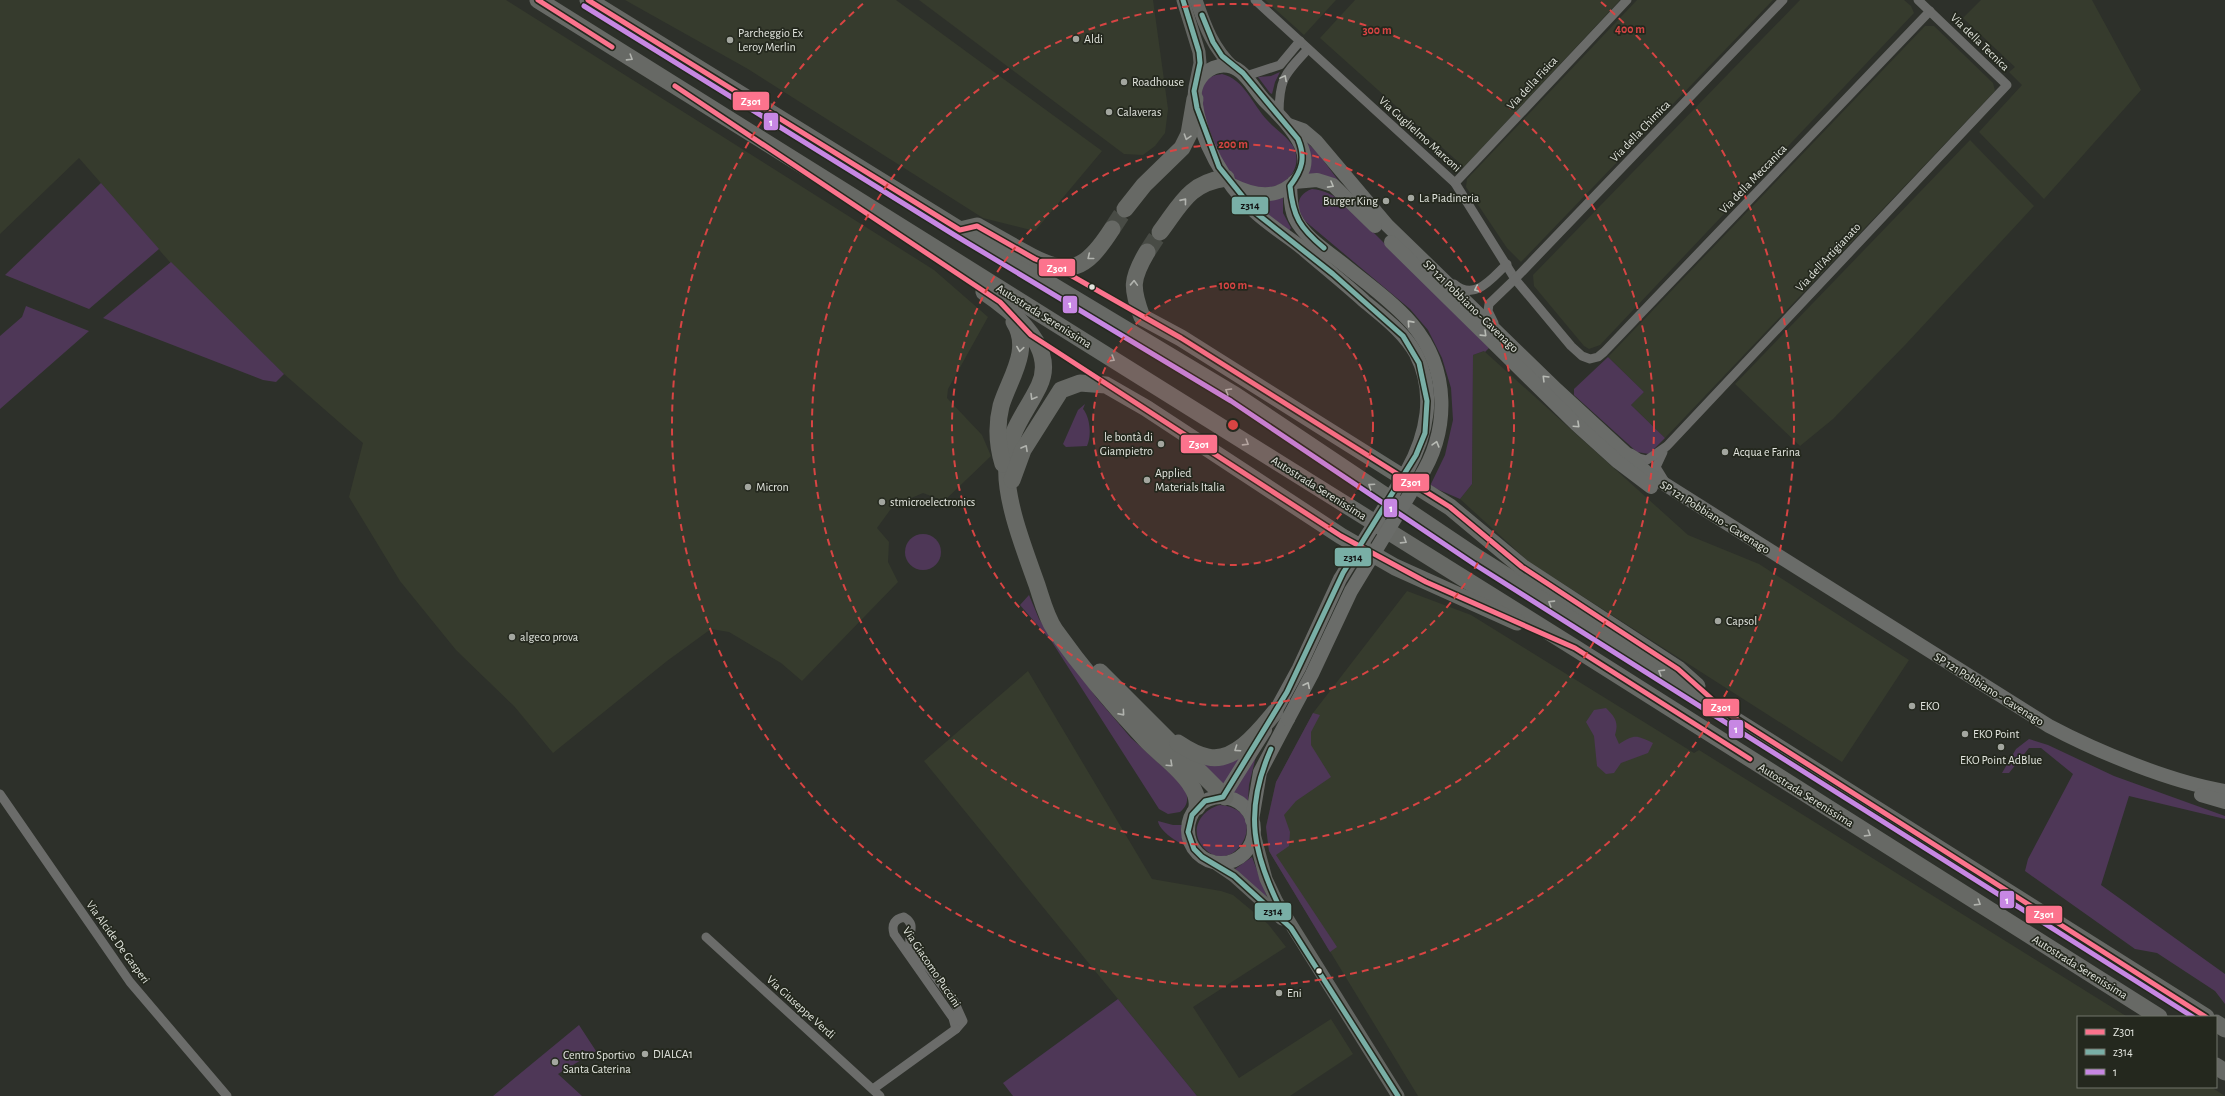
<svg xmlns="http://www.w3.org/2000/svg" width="2225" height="1096" viewBox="0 0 2225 1096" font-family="'Alegreya Sans',sans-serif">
	<rect width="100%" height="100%" fill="#2d302a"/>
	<g fill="#363b2d">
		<path d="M0 0H506L934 270 988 317 948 389 947 398 982 435 991 456 944 501 923 493 893 506 877 528 889 542 888 562 898 582 802 681 781 663 729 632 711 629 667 661 553 753 514 706 456 650 400 581 349 497 363 443 284 374 175 268 79 158 0 234Z"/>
		<path d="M625 0H896L1102 151 1035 231 983 218 748 69Z"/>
		<path d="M919 0H1153L1168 109 1165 133 1155 146 1143 155 1124 154Z"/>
		<path d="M1265 0H1336L1304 35Z"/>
		<path d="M1355 0H1620L1464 167 1320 38Z"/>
		<path d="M1637 0H1773L1521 262 1507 248 1466 187 1467 179Z"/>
		<path d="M1800 0H1904L1911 6 1914 13 1600 345 1589 349 1584 346 1534 286 1533 275Z"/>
		<path d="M1981 0H2092L2141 90 2044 199 1979 132 2022 85 2009 72 2015 67 1963 18Z"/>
		<path d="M1925 26H1934L1993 83 1995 91 1665 438 1631 405 1644 392 1608 357Z"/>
		<path d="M1970 140 2034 206 1906 344 1833 419 1800 446 1735 384Z"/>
		<path d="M1484 351 1688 535 1759 564 1909 660 1842 762 1529 562 1460 499 1472 484 1473 355Z"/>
		<path d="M1407 591 1471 615 1694 753 1699 750 2126 1016 2078 1017V1087H2211L2225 1096H1418L1269 851 1266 827 1276 782 1313 713Z"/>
		<path d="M1028 671 1152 879 1221 891 1233 895 1268 924 1286 947 1193 1007 1239 1078 1331 1019 1353 1054 1290 1096H1197L924 761Z"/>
	</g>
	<g fill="#4e3757">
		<path d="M1280 72 1275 82 1272 94 1270 93 1258 77 1271 76Z"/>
		<path d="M1222 74C1244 79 1253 105 1267 120 1275 129 1287 136 1293 146 1303 165 1290 183 1272 187 1259 190 1242 187 1232 176 1218 162 1191 98 1206 81 1210 76 1216 75 1222 74Z"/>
		<path d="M1304 140 1317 152 1341 184 1306 175Z"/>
		<path d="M101 183 159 249 89 309 5 275Z"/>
		<path d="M1312 189C1324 190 1333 195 1343 202L1489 348 1485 352 1484 351 1473 355 1472 484 1460 499 1430 486 1445 455 1453 420 1451 388 1442 358 1428 330 1410 309 1305 221C1296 209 1295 195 1312 189Z"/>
		<path d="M1283 196V213L1291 228 1288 232 1252 200Z"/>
		<path d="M171 262 284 374 276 382 263 380 103 318Z"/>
		<path d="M26 306 89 331 0 409V336L22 317Z"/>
		<path d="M1608 357 1644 392 1631 405 1665 438 1649 454 1637 452 1574 395V389Z"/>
		<path d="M1085 404 1083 409C1090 417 1092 436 1087 446L1066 447 1063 444 1078 410Z"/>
		<circle cx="923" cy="552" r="18"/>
		<path d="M1029 595 1039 619 1096 697 1131 738 1183 785C1188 795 1190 804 1180 812L1168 814 1159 809 1052 642 1020 605Z"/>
		<path d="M1606 708C1615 717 1619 722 1615 735L1619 744C1635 734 1636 735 1653 743L1648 753 1621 763 1614 773 1606 774 1597 766 1594 736 1586 722 1594 710Z"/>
		<path d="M1313 713 1320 715 1311 732V745L1331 777 1296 801 1284 815 1290 832 1289 846 1276 855 1337 947 1330 952 1269 851 1266 827 1276 782Z"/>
		<path d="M2029 739 2048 745 2114 776 2225 816V819L2129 796 2101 885 2225 974V1004L2215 991 2157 953 2135 949 2025 871 2028 859 2073 774 2041 748H2029L2009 773H2002L2016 749Z"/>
		<path d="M1246 751 1224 788 1193 759Z"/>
		<path d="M1257 752 1249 785 1248 801 1233 792Z"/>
		<path d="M1220 805C1275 810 1233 882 1203 847 1188 830 1202 809 1220 805Z"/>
		<path d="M1158 821 1173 825H1182L1184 845C1175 841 1159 830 1158 821Z"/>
		<path d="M1252 857 1267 897V899L1235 869Z"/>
		<path d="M1118 999 1197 1096H1013L1003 1083Z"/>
		<path d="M579 1025 596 1051 558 1074 582 1096H493Z"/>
	</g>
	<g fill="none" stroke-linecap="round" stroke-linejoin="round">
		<g stroke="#484b45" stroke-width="17" stroke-dasharray="17 8" stroke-linecap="butt">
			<path d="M1112 229 1125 209"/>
			<path d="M1147 252 1160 232"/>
		</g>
		<g stroke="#6b6c6a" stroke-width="9">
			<path d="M1255 0 1455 183 1515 279 1571 346 1582 356 1590 359 1598 357 1604 352 1930 11"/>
			<path d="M1246 76 1280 65 1300 41"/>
			<path d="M1279 114C1279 78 1285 74 1308 49"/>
			<path d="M1455 183 1627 0"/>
			<path d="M1454 284C1475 302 1492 278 1507 264"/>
			<path d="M1494 323 1488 311 1489 304 1515 279 1783 0"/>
			<path d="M1663 452 1656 467 1664 480"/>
			<path d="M1631 453 1639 458 1647 460 1667 446 2007 85 1918 0"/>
			<path d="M0 794 130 982 227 1096"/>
			<path d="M904 917C917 925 908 932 910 943L954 1001 963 1021 956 1029 953 1018 894 934C891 924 895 919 904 917Z"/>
			<path d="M706 937 880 1096"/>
			<path d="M873 1089 956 1029"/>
		</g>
		<g stroke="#636561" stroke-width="13">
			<path d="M1183 0 1199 52 1200 63 1195 87"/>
			<path d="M1196 0C1205 26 1213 49 1234 68"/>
			<path d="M1254 834 1266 879 1277 902 1398 1096"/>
			<path d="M1212 861 1234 876 1282 919"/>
		</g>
		<g stroke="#6a6c69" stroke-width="14">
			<path d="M1289 125 1303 130 1316 141 1387 225 1557 390 1647 473 2049 726C2098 752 2171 782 2225 791"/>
			<path d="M1294 182 1317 180 1333 185 1375 226"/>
			<path d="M1232 185C1248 193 1268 199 1285 189 1329 163 1288 124 1266 102 1252 88 1243 62 1219 66 1204 69 1193 84 1195 99 1200 141 1224 183 1255 212 1269 225 1287 236 1302 248 1323 266 1344 283 1364 301 1383 317 1404 332 1416 354 1436 393 1427 435 1407 471"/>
			<path d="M1290 186C1291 197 1290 208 1295 218 1305 238 1327 251 1343 264 1366 283 1392 301 1412 324 1450 369 1450 431 1419 479"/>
			<path d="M1391 242 1576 424 1618 462 1651 487"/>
			<path d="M2201 795 2225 802"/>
			<path d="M1223 797 1265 730"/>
			<circle cx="1221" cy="830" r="33"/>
			<path d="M1252 820 1260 772 1288 719"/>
		</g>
		<g stroke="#676965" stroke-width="17">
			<path d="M538 0 1575 648 2159 1017"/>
			<path d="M588 0 960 230 1235 395 1478 558 2206 1017"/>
			<path d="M1125 209 1144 185 1182 148 1189 134 1195 99"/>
			<path d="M960 230 977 226C993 235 1009 244 1025 253 1069 278 1085 271 1112 229"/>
			<path d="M1160 232C1181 204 1189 183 1226 178"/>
			<path d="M1147 252C1131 279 1131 288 1142 317L1181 338 1450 507 1522 567 1678 669 1697 686"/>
			<path d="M984 292C1012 311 1058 347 1039 386 1025 415 1009 429 1007 464 1004 499 1025 551 1037 585 1042 600 1046 617 1055 630 1082 668 1113 705 1145 739 1159 754 1179 767 1190 784 1195 791 1198 799 1197 807"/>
			<path d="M1003 464C997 444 996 426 1001 406 1009 379 1032 350 1014 322"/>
			<path d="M1012 480 1023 450 1061 390 1080 383 1106 385 1146 408 1341 536 1395 567 1517 622"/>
			<path d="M1100 672 1225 797"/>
			<path d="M1178 743C1187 749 1197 755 1208 757 1235 763 1260 730 1275 712"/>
			<path d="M2216 1023 2225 1029"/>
			<path d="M2216 1066 2225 1072"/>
		</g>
		<g stroke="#6a6c69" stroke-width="14">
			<path d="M1275 712 1299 668 1340 579 1407 471"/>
			<path d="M1288 719 1312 674 1351 591 1419 479"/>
		</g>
		<g stroke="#24281e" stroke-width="8">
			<g id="bus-1">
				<path d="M538 0 612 47"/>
				<path d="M588 0 960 230 977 226 1035 259 1058 268 1181 338 1450 507 1522 567 1678 669 1730 715 2206 1017"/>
				<path d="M675 86 1000 302 1031 335 1341 536 1426 582 1575 648 1750 759"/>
			</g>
		</g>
		<g stroke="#24281e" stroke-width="8">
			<g id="bus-2">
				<path d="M1183 0 1199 52 1200 63 1194 91 1197 108 1219 167 1256 213 1333 274 1403 336 1419 363 1427 401 1425 433 1416 455 1343 573 1287 692 1223 797 1205 801 1192 815 1188 832 1194 849 1202 857 1234 876 1291 928 1398 1096"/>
				<path d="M1202 15 1213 42 1222 56 1243 73 1298 139C1306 158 1302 170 1290 186 1293 217 1300 228 1324 248"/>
				<path d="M1271 749C1243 812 1253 855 1283 914"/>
			</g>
		</g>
		<g stroke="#24281e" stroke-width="8">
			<path id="bus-3" d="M584 6 956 236 1231 401 1474 564 2193 1017"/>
		</g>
		<use href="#bus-1" stroke="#fc738d" stroke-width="5"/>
		<use href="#bus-2" stroke="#79afa6" stroke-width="5"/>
		<use href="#bus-3" stroke="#c787e3" stroke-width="5"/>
	</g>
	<defs><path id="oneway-chevron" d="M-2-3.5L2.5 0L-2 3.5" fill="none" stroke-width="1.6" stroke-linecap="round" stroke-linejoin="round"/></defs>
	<g stroke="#b1b3ae">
		<use href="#oneway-chevron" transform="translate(630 58) rotate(32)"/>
		<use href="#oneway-chevron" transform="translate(1187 137) rotate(108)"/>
		<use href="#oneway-chevron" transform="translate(1184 201) rotate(-51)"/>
		<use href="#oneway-chevron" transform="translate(1090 257) rotate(141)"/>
		<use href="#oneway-chevron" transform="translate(1134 283) rotate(-88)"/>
		<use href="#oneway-chevron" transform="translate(1020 349) rotate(99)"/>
		<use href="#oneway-chevron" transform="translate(1112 359) rotate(32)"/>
		<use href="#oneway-chevron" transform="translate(1228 391) rotate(-149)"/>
		<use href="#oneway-chevron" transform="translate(1033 397) rotate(121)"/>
		<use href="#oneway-chevron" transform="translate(1246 443) rotate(32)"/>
		<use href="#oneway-chevron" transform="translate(1025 448) rotate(-61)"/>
		<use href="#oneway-chevron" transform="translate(1371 486) rotate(-146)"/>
		<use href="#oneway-chevron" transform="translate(1404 541) rotate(32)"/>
		<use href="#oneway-chevron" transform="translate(1551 603) rotate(-148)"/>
		<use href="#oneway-chevron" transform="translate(1661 672) rotate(-148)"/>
		<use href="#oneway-chevron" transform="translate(1122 713) rotate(49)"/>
		<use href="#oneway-chevron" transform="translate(1237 749) rotate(146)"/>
		<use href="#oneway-chevron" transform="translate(1170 764) rotate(43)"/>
		<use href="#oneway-chevron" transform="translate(1868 834) rotate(32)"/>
		<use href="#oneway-chevron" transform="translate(1978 903) rotate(32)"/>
	</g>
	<g stroke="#b8bbb5">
		<use href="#oneway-chevron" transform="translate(1284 78) rotate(-62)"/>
		<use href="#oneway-chevron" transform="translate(1331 185) rotate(29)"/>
		<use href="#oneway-chevron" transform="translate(1477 289) rotate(156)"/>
		<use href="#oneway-chevron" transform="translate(1410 323) rotate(-132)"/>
		<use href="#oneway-chevron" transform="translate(1484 334) rotate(44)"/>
		<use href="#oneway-chevron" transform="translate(1545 378) rotate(-135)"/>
		<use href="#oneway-chevron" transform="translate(1577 425) rotate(43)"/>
		<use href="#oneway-chevron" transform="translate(1436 444) rotate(-74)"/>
		<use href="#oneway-chevron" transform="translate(1307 685) rotate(-64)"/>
	</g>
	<circle cx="1233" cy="425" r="140" fill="#d84443" fill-opacity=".12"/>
	<g fill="none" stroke="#d84443" stroke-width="2" stroke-dasharray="7 5">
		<circle cx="1233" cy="425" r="140"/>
		<circle cx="1233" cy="425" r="281"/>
		<circle cx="1233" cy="425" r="421"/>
		<path d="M1601 2A561 561 0 1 1 865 2"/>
	</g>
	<g fill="#a3a69f" stroke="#24281e" stroke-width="1.5">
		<circle cx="1076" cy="39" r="4"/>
		<circle cx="730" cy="40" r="4"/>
		<circle cx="1124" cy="82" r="4"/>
		<circle cx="1109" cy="112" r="4"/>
		<circle cx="1411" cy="198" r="4"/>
		<circle cx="1386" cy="201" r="4"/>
		<circle cx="1161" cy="444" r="4"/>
		<circle cx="1725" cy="452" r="4"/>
		<circle cx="1147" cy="480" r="4"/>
		<circle cx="748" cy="487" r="4"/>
		<circle cx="882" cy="502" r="4"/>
		<circle cx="1718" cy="621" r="4"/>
		<circle cx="512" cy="637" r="4"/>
		<circle cx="1912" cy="706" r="4"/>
		<circle cx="1965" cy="734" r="4"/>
		<circle cx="2001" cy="747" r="4"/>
		<circle cx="1279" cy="993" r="4"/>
		<circle cx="645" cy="1054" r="4"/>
		<circle cx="555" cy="1062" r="4"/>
	</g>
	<g fill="#e2e5de" stroke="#24281e" stroke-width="1.5">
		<circle cx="1092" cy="287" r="3.5"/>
		<circle cx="1319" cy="971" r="3.5"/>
	</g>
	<g text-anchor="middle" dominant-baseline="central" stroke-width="3.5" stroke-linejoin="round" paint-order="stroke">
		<g font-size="12" fill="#e2e5de" stroke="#24281e" text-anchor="start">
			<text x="738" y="33">Parcheggio Ex<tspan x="738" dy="14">Leroy Merlin</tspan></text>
			<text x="1084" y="39">Aldi</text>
			<text x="1132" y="82">Roadhouse</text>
			<text x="1117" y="112">Calaveras</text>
			<text x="1419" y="198">La Piadineria</text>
			<text x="1378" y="201" text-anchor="end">Burger King</text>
			<text x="1153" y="437" text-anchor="end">le bontà di<tspan x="1153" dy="14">Giampietro</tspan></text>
			<text x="1733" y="452">Acqua e Farina</text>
			<text x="1155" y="473">Applied<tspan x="1155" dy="14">Materials Italia</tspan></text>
			<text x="756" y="487">Micron</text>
			<text x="890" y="502">stmicroelectronics</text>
			<text x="1726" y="621">Capsol</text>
			<text x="520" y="637">algeco prova</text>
			<text x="1920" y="706">EKO</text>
			<text x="1973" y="734">EKO Point</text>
			<text x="2001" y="760" text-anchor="middle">EKO Point AdBlue</text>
			<text x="1287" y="993">Eni</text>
			<text x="653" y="1054">DIALCA1</text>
			<text x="563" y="1055">Centro Sportivo<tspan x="563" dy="14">Santa Caterina</tspan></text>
		</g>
		<g font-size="12" fill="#e2e5de" stroke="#24281e">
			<text transform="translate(1980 42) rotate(44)">Via della Tecnica</text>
			<text transform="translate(1532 83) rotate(-47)">Via della Fisica</text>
			<text transform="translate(1640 131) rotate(-46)">Via della Chimica</text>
			<text transform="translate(1420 134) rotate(42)">Via Guglielmo Marconi</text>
			<text transform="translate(1753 179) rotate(-46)">Via della Meccanica</text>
			<text transform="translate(1828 257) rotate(-47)">Via dell'Artigianato</text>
			<text transform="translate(1471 306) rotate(44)">SP 121 Pobbiano - Cavenago</text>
			<text transform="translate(1044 316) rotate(32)">Autostrada Serenissima</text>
			<text transform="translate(1319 488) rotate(32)">Autostrada Serenissima</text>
			<text transform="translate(1715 517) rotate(32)">SP 121 Pobbiano - Cavenago</text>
			<text transform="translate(1989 689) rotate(32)">SP 121 Pobbiano - Cavenago</text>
			<text transform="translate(1806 795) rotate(32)">Autostrada Serenissima</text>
			<text transform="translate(118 942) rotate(54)">Via Alcide De Gasperi</text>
			<text transform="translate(932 967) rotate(56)">Via Giacomo Puccini</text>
			<text transform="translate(2080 967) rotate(32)">Autostrada Serenissima</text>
			<text transform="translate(801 1007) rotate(42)">Via Giuseppe Verdi</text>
		</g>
	</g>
	<circle cx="1233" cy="425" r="6" fill="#d84443" stroke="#24281e" stroke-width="2"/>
	<g font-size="12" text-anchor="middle" font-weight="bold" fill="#d84443" stroke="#24281e" stroke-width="3.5" stroke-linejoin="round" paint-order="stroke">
		<text x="1630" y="33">400 m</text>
		<text x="1377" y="34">300 m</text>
		<text x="1233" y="148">200 m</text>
		<text x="1233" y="289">100 m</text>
	</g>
	<g stroke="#24281e" stroke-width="1.5">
		<rect x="732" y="91" width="38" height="20" rx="4" fill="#fc738d"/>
		<rect x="763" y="112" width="16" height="19" rx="4" fill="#c787e3"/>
		<rect x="1231" y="196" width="38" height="19" rx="4" fill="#79afa6"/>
		<rect x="1038" y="258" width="38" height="19" rx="4" fill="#fc738d"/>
		<rect x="1062" y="295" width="16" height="19" rx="4" fill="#c787e3"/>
		<rect x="1180" y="434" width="38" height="20" rx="4" fill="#fc738d"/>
		<rect x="1392" y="473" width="38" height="19" rx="4" fill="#fc738d"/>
		<rect x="1383" y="498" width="15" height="20" rx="4" fill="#c787e3"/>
		<rect x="1334" y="547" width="38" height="20" rx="4" fill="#79afa6"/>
		<rect x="1702" y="698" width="38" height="19" rx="4" fill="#fc738d"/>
		<rect x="1728" y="719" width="16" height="20" rx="4" fill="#c787e3"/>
		<rect x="1999" y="890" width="16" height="19" rx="4" fill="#c787e3"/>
		<rect x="1254" y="902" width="38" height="19" rx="4" fill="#79afa6"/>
		<rect x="2025" y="905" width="38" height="19" rx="4" fill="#fc738d"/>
	</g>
	<g font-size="11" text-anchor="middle" font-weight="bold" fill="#fff">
		<text x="751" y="105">Z301</text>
		<text x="771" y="126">1</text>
		<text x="1057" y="272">Z301</text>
		<text x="1070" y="308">1</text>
		<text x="1199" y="448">Z301</text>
		<text x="1411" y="486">Z301</text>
		<text x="1391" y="512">1</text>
		<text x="1721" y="711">Z301</text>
		<text x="1736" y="733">1</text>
		<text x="2007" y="904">1</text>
		<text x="2044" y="918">Z301</text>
	</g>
	<g font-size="11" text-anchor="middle" font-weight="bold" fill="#111">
		<text x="1250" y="209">z314</text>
		<text x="1353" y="561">z314</text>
		<text x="1273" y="915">z314</text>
	</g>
	<rect x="2077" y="1016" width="140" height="72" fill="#24281e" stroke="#70746b"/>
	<rect x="2085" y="1029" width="20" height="6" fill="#fc738d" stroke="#70746b"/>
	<text x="2113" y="1036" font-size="12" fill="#e2e5de">Z301</text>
	<rect x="2085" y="1049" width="20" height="6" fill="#79afa6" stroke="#70746b"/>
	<text x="2113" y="1056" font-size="12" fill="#e2e5de">z314</text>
	<rect x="2085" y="1069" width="20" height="6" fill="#c787e3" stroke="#70746b"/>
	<text x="2113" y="1076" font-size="12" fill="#e2e5de">1</text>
</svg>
